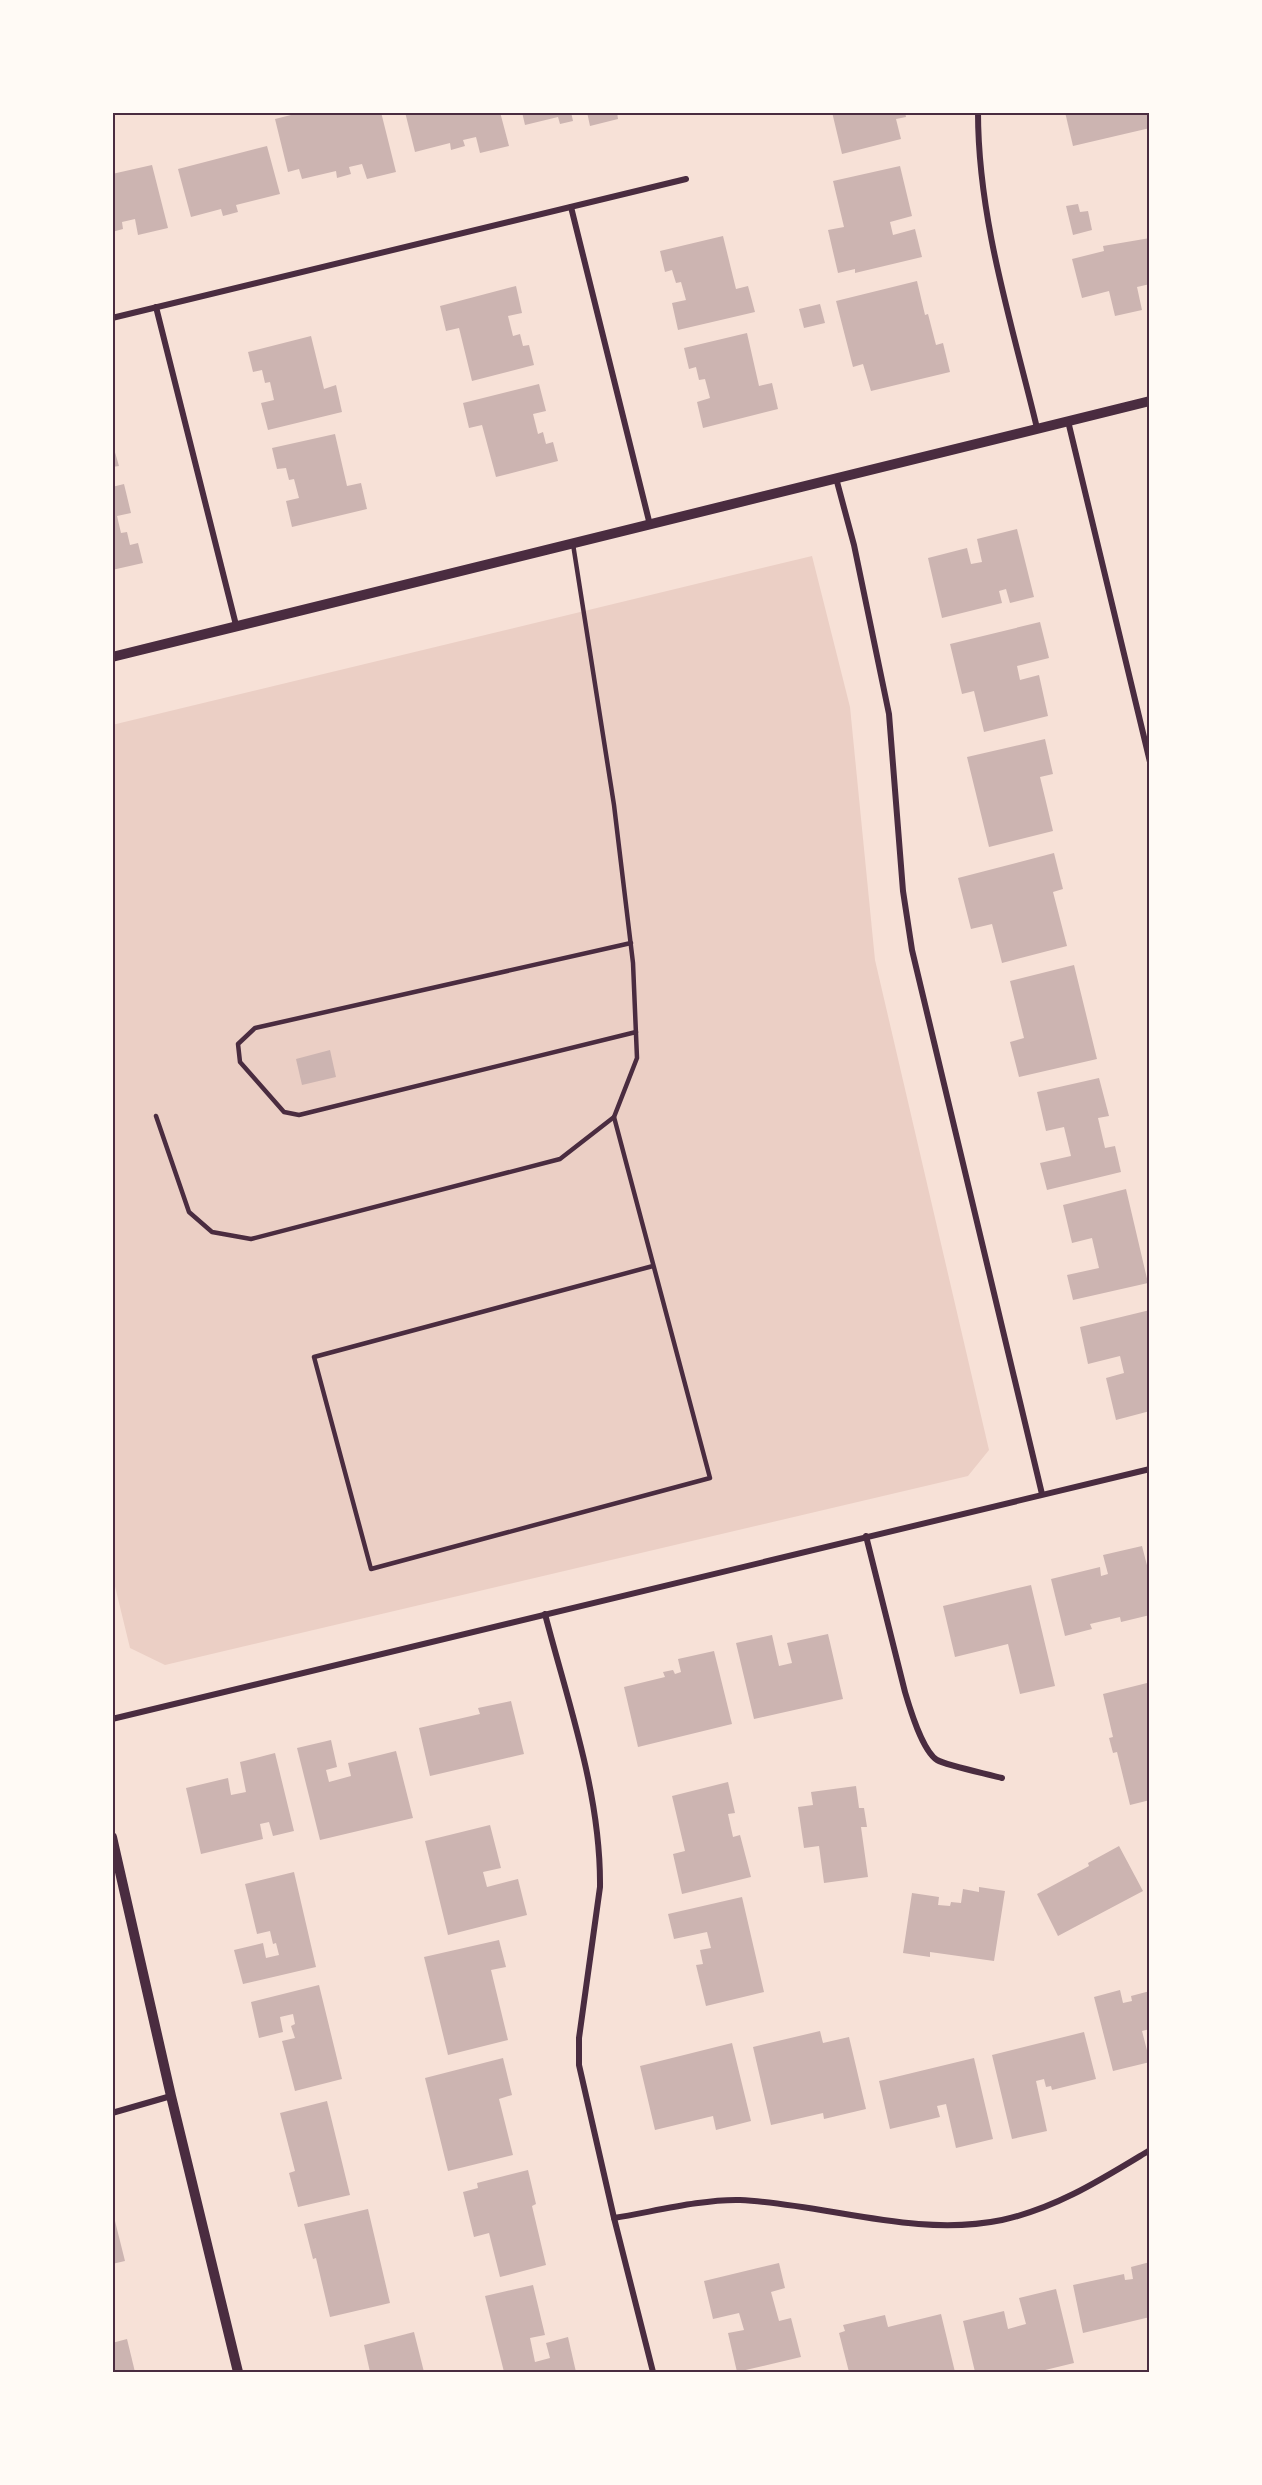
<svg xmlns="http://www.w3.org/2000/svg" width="1262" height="2485" viewBox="0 0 1262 2485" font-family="'Golos Text',sans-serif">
	<rect width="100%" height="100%" fill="#f7e1d7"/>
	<path fill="#ebcfc5" d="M812 556 850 707 875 960 989 1450 968 1476 165 1665 130 1648 112 1574V725Z"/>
	<g fill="#ccb4b1">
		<path d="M303 112H381L396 172 367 179 362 164 349 167 351 174 337 178 336 171 302 179 299 169 288 172 275 119Z"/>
		<path d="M405 112H500L509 146 480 153 476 137 463 140 465 146 451 150 450 143 415 152Z"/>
		<path d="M522 112H571L573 121 560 124 558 117 525 125Z"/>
		<path d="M587 112H617L618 119 590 126Z"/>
		<path d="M832 112H905L906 117 896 119 901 139 842 154Z"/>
		<path d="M1065 112H1150V128L1073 146Z"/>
		<path d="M267 146 280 194 236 205 238 212 223 216 221 209 191 217 178 169Z"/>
		<path d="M152 165 168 228 138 235 135 219 122 222 123 229 112 232V174Z"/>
		<path d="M900 166 912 216 890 222 893 235 915 229 922 257 855 273V269L838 273 828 230 844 227 833 181Z"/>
		<path d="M1078 204 1080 212 1088 211 1092 230 1073 235 1066 206Z"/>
		<path d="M723 236 736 289 748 286 755 312 678 330 672 303 686 300 681 282 676 283 672 270 665 272 660 251Z"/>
		<path d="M1150 238V284L1137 287 1142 310 1115 316 1109 291 1082 298 1072 259 1104 251 1103 246Z"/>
		<path d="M917 281 925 315 928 314 936 345 943 343 950 372 871 391 863 364 853 367 836 301Z"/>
		<path d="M516 286 522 313 508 316 513 336 520 334 523 346 529 345 534 365 472 381 459 328 446 331 440 306Z"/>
		<path d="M820 304 825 323 804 328 799 309Z"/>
		<path d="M747 333 759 386 772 383 778 409 703 428 697 402 710 398 705 379 699 380 696 367 689 369 684 348Z"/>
		<path d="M311 336 324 389 336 385 342 412 268 430 261 403 274 400 270 382 265 383 262 370 253 372 248 352Z"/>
		<path d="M539 384 546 411 533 414 538 434 543 432 546 444 553 442 558 461 496 477 482 425 469 428 463 403Z"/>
		<path d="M335 434 347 486 361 483 367 509 292 527 286 501 299 498 294 479 289 480 286 468 277 469 272 448Z"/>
		<path d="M112 442 119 466 112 467Z"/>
		<path d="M124 484 131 513 117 516 121 533 127 532 130 545 138 543 143 563 112 570V487Z"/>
		<path d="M1017 529 1034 597 1010 603 1006 589 999 591 1002 603 942 618 928 558 967 548 971 564 982 562 977 539Z"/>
		<path d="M1040 622 1049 658 1017 666 1020 680 1039 675 1048 716 984 732 974 691 962 694 950 644Z"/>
		<path d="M1045 739 1053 774 1040 777 1053 831 989 847 967 757Z"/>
		<path d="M1054 853 1063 889 1053 892 1067 946 1002 963 992 924 971 929 958 878Z"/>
		<path d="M1074 965 1097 1059 1019 1077 1010 1042 1024 1038 1010 981Z"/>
		<path d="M330 1050 336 1077 302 1085 296 1059Z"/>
		<path d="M1099 1078 1109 1116 1098 1118 1105 1148 1115 1146 1121 1172 1047 1190 1040 1163 1071 1156 1064 1127 1046 1131 1037 1092Z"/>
		<path d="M1126 1189 1148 1283 1073 1300 1067 1275 1099 1268 1092 1238 1072 1243 1063 1205Z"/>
		<path d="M1150 1310V1411L1116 1420 1106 1378 1124 1373 1120 1356 1088 1364 1080 1327Z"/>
		<path d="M1142 1546 1150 1577V1615L1121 1622 1120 1617 1090 1624 1092 1629 1065 1636 1051 1579 1100 1567 1101 1576 1108 1574 1103 1555Z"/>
		<path d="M1031 1585 1055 1686 1020 1694 1008 1644 955 1657 943 1606Z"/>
		<path d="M828 1634 843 1699 754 1719 736 1643 772 1635 779 1666 792 1663 787 1643Z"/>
		<path d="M714 1651 732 1724 638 1747 624 1687 665 1677 663 1672 673 1670 675 1674 681 1672 678 1659Z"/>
		<path d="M1147 1683 1150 1693V1800L1130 1805 1117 1752 1113 1753 1109 1738 1113 1737 1103 1694Z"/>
		<path d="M511 1701 524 1754 430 1776 419 1728 480 1714 478 1708Z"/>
		<path d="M331 1740 337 1767 326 1770 329 1782 351 1776 348 1763 396 1751 413 1818 320 1840 297 1748Z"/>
		<path d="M275 1753 294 1831 273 1836 269 1822 260 1824 263 1839 201 1854 186 1788 228 1778 231 1795 246 1792 240 1762Z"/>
		<path d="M728 1782 735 1813 728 1814 733 1837 740 1835 751 1877 682 1894 673 1854 685 1851 672 1796Z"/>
		<path d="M856 1786 859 1808H864L867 1827H861L868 1877 824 1883 819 1846 804 1848 798 1807 813 1805 811 1792Z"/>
		<path d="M490 1825 501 1868 483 1872 487 1887 518 1879 527 1915 448 1935 425 1841Z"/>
		<path d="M1119 1846 1143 1891 1058 1936 1037 1894 1089 1866 1088 1863Z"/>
		<path d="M294 1872 316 1967 243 1984 234 1950 263 1943 266 1958 279 1955 276 1943 273 1944 270 1931 257 1934 245 1884Z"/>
		<path d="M979 1887 1005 1891 994 1961 930 1952V1957L903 1953 912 1893 939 1897 938 1905 950 1906 951 1902 961 1903 963 1889 979 1892Z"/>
		<path d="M742 1897 764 1992 706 2006 696 1965 703 1964 700 1950 711 1948 707 1932 674 1939 668 1914Z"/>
		<path d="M499 1940 506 1967 491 1970 508 2040 448 2055 424 1957Z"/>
		<path d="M319 1985 342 2079 295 2091 282 2041 295 2038 291 2026 295 2024 293 2014 280 2017 283 2032 259 2038 251 2002Z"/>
		<path d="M1120 1990 1123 2003 1132 2001 1131 1996 1150 1991V2029L1142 2031 1150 2062 1113 2071 1094 1997Z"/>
		<path d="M820 2031 823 2043 849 2037 866 2109 824 2119 823 2113 771 2125 753 2047Z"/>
		<path d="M1084 2032 1096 2079 1052 2090 1051 2086 1046 2087 1044 2079 1036 2081 1047 2131 1012 2139 992 2055Z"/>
		<path d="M732 2043 751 2121 716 2130 713 2116 655 2130 640 2066Z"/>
		<path d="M503 2058 512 2095 499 2099 513 2155 448 2171 425 2078Z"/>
		<path d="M974 2058 993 2139 956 2148 946 2104 937 2106 940 2117 890 2129 879 2081Z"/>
		<path d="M327 2101 350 2195 298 2207 289 2173 295 2171 280 2113Z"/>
		<path d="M528 2170 536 2204 532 2206 546 2265 500 2277 489 2233 474 2237 463 2192 478 2188 477 2183Z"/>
		<path d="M112 2209 125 2261 112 2264Z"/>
		<path d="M368 2209 390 2303 330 2317 316 2258 313 2259 304 2224Z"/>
		<path d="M1150 2262V2317L1083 2333 1073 2285 1124 2274 1125 2280 1133 2279 1131 2267Z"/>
		<path d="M779 2263 785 2288 771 2292 779 2321 791 2318 801 2357 737 2372 728 2333 744 2330 739 2313 713 2319 704 2281Z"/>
		<path d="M533 2285 545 2335 530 2338 535 2362 550 2358 546 2343 568 2337 576 2372H504L485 2296Z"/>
		<path d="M1056 2289 1074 2363 1037 2372H975L963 2321 1004 2311 1008 2329 1026 2324 1019 2298Z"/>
		<path d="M941 2314 955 2372H849L839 2333 845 2331 843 2325 885 2315 888 2327Z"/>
		<path d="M414 2332 424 2372H370L364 2345Z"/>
		<path d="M127 2339 135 2372H112V2343Z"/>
	</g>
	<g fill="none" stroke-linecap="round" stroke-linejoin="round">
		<g stroke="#4a2c40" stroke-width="4.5">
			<path d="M631 943 255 1028 238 1044 240 1062 284 1112 299 1115 636 1032"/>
			<path d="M156 1116 189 1212 212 1232 251 1239 560 1159 614 1117 637 1058 633 963 614 805 573 544"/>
			<path d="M614 1117 710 1478 371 1569 314 1357 653 1266"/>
		</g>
		<g stroke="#4a2c40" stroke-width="6">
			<path d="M978 112C978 220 1012 324 1037 428"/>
			<path d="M571 207 650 525"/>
			<path d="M156 307 236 625"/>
			<path d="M112 318 686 179"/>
			<path d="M1068 421 1150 762"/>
			<path d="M836 478 854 545 889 714 903 891 912 950 1042 1494"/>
			<path d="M866 1536 905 1692C910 1709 922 1750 937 1760 948 1766 988 1774 1002 1778"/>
			<path d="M545 1614C568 1703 601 1794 600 1887L579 2038V2065L614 2218 653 2372"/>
			<path d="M112 1719 1150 1469"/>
			<path d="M112 2113 171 2096"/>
			<path d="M614 2218C652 2212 702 2199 740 2200 826 2204 915 2238 1002 2220 1057 2208 1102 2179 1150 2150"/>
		</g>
		<g stroke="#4a2c40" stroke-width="10">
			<path d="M112 657 1150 401"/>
			<path d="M112 1837 171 2096 238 2372"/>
		</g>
	</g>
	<rect width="1262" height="2485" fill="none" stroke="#fffaf5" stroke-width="228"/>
	<rect x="114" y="114" width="1034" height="2257" fill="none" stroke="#4a2c40" stroke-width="2"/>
</svg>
